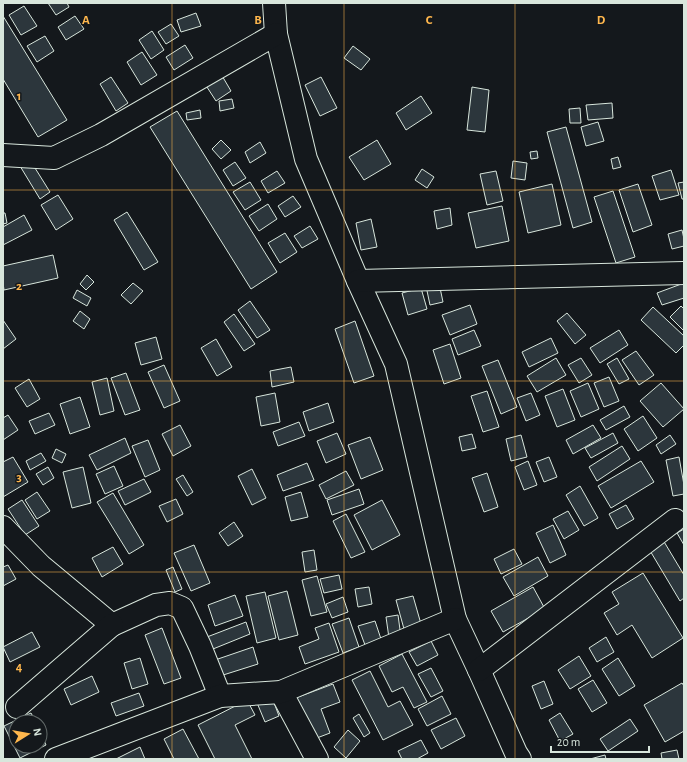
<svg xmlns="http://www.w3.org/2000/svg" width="687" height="762" viewBox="0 0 687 762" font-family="'Alegreya Sans',sans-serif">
	<rect width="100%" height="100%" fill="#14181c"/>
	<g fill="#2c363c" stroke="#d8e6dc">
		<path d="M48 3H67L69 7 56 15Z"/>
		<path d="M24 6 37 26 21 35 9 15Z"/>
		<path d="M196 13 201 26 181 32 177 20Z"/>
		<path d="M3 16 67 120 38 137 3 79Z"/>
		<path d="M75 16 84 29 66 40 58 27Z"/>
		<path d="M171 24 179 36 166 44 158 32Z"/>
		<path d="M152 31 164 50 151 59 139 40Z"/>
		<path d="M45 36 54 51 37 62 27 46Z"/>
		<path d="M185 45 193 58 174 70 166 57Z"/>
		<path d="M353 46 370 59 361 70 344 58Z"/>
		<path d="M142 52 157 75 141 85 127 62Z"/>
		<path d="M221 74 231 91 216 101 205 84Z"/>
		<path d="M111 77 128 103 116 111 100 84Z"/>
		<path d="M321 77 337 108 320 116 305 85Z"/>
		<path d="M472 87 489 90 485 132 467 130Z"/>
		<path d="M421 96 432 113 406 130 396 113Z"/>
		<path d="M232 99 234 108 220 111 219 101Z"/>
		<path d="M612 103 613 118 588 120 586 105Z"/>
		<path d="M580 108 581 123H570L569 109Z"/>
		<path d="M200 110 201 118 187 120 186 113Z"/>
		<path d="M177 111 277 272 251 289 150 127Z"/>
		<path d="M598 122 604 141 586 146 581 127Z"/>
		<path d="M566 127 592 222 573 228 547 132Z"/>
		<path d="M221 140 231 150 221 159 212 149Z"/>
		<path d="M377 140 391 164 364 180 349 157Z"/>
		<path d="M260 142 266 153 250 163 245 152Z"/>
		<path d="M537 151 538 158 531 159 530 152Z"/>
		<path d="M618 157 621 167 613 169 611 159Z"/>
		<path d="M30 160 50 192 40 199 20 166Z"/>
		<path d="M513 161 527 163 525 180 511 178Z"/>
		<path d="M235 162 246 178 233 186 223 170Z"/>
		<path d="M422 169 434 177 427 188 415 180Z"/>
		<path d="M671 170 679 195 660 200 652 176Z"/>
		<path d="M277 171 285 183 268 193 261 181Z"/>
		<path d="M496 171 503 201 487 205 480 174Z"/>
		<path d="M250 182 261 200 245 210 233 192Z"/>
		<path d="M684 182V199H682L678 183Z"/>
		<path d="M552 184 561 225 528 233 519 192Z"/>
		<path d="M638 184 652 225 633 232 619 190Z"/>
		<path d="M613 191 635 257 616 263 594 197Z"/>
		<path d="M58 195 73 219 56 230 41 205Z"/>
		<path d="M293 196 301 207 285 217 278 206Z"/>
		<path d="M268 204 277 219 259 231 249 216Z"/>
		<path d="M502 206 509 241 476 248 468 213Z"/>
		<path d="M450 208 452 225 437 229 434 211Z"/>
		<path d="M127 212 158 262 144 270 114 220Z"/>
		<path d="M3 213H5L7 223 3 224Z"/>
		<path d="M24 215 32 230 3 245V227Z"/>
		<path d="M371 219 377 247 361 250 356 223Z"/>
		<path d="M310 226 318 239 302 248 294 236Z"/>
		<path d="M682 230 684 239V246L672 249 668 234Z"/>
		<path d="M285 233 297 252 280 263 268 243Z"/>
		<path d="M53 255 58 278 4 290 3 283V266Z"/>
		<path d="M87 275 94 282 86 290 80 284Z"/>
		<path d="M133 283 143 291 131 304 121 295Z"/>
		<path d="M439 283 443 302 430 305 426 286Z"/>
		<path d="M684 283V298L662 305 657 293Z"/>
		<path d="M421 288 427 309 408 315 402 293Z"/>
		<path d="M77 290 91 298 87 306 73 298Z"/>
		<path d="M250 301 270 330 257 338 238 310Z"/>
		<path d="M470 305 477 324 450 335 442 315Z"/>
		<path d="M681 306 684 309V331L670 317Z"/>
		<path d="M653 307 684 336V345L676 353 641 320Z"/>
		<path d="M80 311 90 319 84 329 73 321Z"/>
		<path d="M567 313 586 335 575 344 557 321Z"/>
		<path d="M234 314 255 344 244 351 224 322Z"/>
		<path d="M3 320 16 339 3 349Z"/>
		<path d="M355 321 374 376 354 383 335 329Z"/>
		<path d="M474 330 481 346 458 355 452 339Z"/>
		<path d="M619 330 628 345 600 363 590 348Z"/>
		<path d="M156 337 162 359 141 365 135 343Z"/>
		<path d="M551 338 558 353 529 367 522 352Z"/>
		<path d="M216 339 232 367 217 376 201 348Z"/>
		<path d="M450 344 461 378 444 384 433 350Z"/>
		<path d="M636 351 654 375 639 385 622 360Z"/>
		<path d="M556 358 566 375 537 392 527 376Z"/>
		<path d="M581 358 592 375 579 383 568 365Z"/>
		<path d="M617 358 629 379 619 384 607 364Z"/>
		<path d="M498 360 517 407 501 414 482 366Z"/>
		<path d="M164 365 180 401 164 408 148 372Z"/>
		<path d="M291 367 294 382 272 387 270 371Z"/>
		<path d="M126 373 140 410 125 415 111 378Z"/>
		<path d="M609 377 619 401 604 407 594 383Z"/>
		<path d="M107 378 114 411 100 415 92 382Z"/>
		<path d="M29 379 40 399 27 407 15 388Z"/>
		<path d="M588 383 599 409 581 417 570 391Z"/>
		<path d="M661 383 684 409 663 427 640 401Z"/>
		<path d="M563 389 575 420 557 427 545 396Z"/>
		<path d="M487 391 499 427 483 432 471 396Z"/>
		<path d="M275 393 280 422 261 426 256 397Z"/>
		<path d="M531 393 540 415 526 421 517 398Z"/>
		<path d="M80 397 90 427 70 434 60 404Z"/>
		<path d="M328 403 334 422 309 431 303 412Z"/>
		<path d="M624 406 630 417 606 430 600 420Z"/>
		<path d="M49 413 55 425 35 434 29 421Z"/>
		<path d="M8 415 18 430 3 440V418Z"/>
		<path d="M643 416 657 438 638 451 624 429Z"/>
		<path d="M299 422 305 436 278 446 273 432Z"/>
		<path d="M180 425 191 446 173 456 162 434Z"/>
		<path d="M593 425 601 438 573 454 566 440Z"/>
		<path d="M337 433 346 454 326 463 317 441Z"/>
		<path d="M613 433 618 443 591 458 585 448Z"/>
		<path d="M472 434 476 448 462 451 459 437Z"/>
		<path d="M521 435 527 457 511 461 506 439Z"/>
		<path d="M670 435 676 444 661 454 656 445Z"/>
		<path d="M370 437 383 470 361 479 348 445Z"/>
		<path d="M125 438 131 453 97 470 89 455Z"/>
		<path d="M148 440 160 470 145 477 132 446Z"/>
		<path d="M622 446 630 459 597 481 589 467Z"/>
		<path d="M56 449 66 454 62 463 52 458Z"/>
		<path d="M41 453 46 461 30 470 26 461Z"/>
		<path d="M13 457 28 482 3 497V462Z"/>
		<path d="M549 457 557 477 544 482 536 462Z"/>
		<path d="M679 457 684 485V494L673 496 666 460Z"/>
		<path d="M528 461 537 485 524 490 515 467Z"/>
		<path d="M641 461 654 482 611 508 598 486Z"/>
		<path d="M307 463 314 480 283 491 277 475Z"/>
		<path d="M114 466 123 486 105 494 96 474Z"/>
		<path d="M48 467 54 478 43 485 36 474Z"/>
		<path d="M83 467 91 503 72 508 63 472Z"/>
		<path d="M252 469 266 498 252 505 238 476Z"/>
		<path d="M346 471 354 485 326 499 319 485Z"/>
		<path d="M487 473 498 507 484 512 472 478Z"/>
		<path d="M183 475 193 492 187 496 176 479Z"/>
		<path d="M144 479 151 492 125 505 118 491Z"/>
		<path d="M580 486 598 518 584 526 566 495Z"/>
		<path d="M359 489 364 504 332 515 327 500Z"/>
		<path d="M37 492 50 511 37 519 25 500Z"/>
		<path d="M301 492 308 517 291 521 285 497Z"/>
		<path d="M113 493 144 545 129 554 97 502Z"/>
		<path d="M176 499 183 514 167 522 159 506Z"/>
		<path d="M22 500 39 526 25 535 8 509Z"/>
		<path d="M382 500 400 535 372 550 354 515Z"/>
		<path d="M626 505 634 519 617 529 609 514Z"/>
		<path d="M568 511 579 530 564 539 553 519Z"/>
		<path d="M346 514 365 552 351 558 333 521Z"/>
		<path d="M234 522 243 536 228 546 219 533Z"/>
		<path d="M553 525 566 555 550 563 536 533Z"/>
		<path d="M684 529V545L677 533Z"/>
		<path d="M663 540 684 575V598L680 601 649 549Z"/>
		<path d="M194 545 210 583 191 591 174 553Z"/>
		<path d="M113 547 123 564 102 577 92 558Z"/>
		<path d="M514 549 522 564 501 574 494 559Z"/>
		<path d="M314 550 317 570 305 572 302 552Z"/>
		<path d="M538 557 548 576 514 596 503 577Z"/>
		<path d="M8 565 16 579 3 586V567Z"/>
		<path d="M173 567 182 589 175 592 166 570Z"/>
		<path d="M643 573 683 638 652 658 632 625 617 635 604 613 619 604 612 592Z"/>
		<path d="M339 575 342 589 324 593 320 579Z"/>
		<path d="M317 576 327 612 311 616 302 580Z"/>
		<path d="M369 587 372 604 358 607 355 589Z"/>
		<path d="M533 587 545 609 503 632 491 611Z"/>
		<path d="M287 591 298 635 279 640 268 596Z"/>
		<path d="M265 592 276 638 257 643 246 596Z"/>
		<path d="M235 595 243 616 215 626 208 605Z"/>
		<path d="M413 596 421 624 404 629 396 600Z"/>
		<path d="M343 597 348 612 332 618 326 604Z"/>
		<path d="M398 615 401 637 389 638 386 617Z"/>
		<path d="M349 618 359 647 343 653 332 624Z"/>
		<path d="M375 621 381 639 365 645 358 626Z"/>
		<path d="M246 622 250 634 213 649 207 637Z"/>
		<path d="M329 623 339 652 305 664 299 647 319 639 315 628Z"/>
		<path d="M162 628 181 678 164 684 145 635Z"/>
		<path d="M32 632 40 647 10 662 3 647Z"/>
		<path d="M606 637 614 652 597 662 589 648Z"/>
		<path d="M431 641 438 655 417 666 409 652Z"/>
		<path d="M253 647 258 664 220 676 215 660Z"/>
		<path d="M402 654 427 702 414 708 403 687 392 692 379 666Z"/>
		<path d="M579 656 591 676 570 689 558 670Z"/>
		<path d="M140 658 148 684 132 689 124 663Z"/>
		<path d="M618 658 635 686 619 696 602 669Z"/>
		<path d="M431 668 443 691 431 697 418 674Z"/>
		<path d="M370 671 388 707 400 701 413 725 383 740 352 680Z"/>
		<path d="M92 676 99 692 71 705 64 689Z"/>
		<path d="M593 680 607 703 592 712 578 689Z"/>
		<path d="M544 681 553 704 541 709 532 686Z"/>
		<path d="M682 683 684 686V731L665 742 644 705Z"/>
		<path d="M333 684 340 702 321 709 330 733 309 741 293 699Z"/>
		<path d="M270 692 279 716 265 722 255 698Z"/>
		<path d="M139 693 144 706 116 716 111 703Z"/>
		<path d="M442 696 451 714 427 726 418 709Z"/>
		<path d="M247 700 255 715 235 725 252 759H215L198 725Z"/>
		<path d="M31 713 36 722H16V746H40V731L46 745 20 758 4 726Z"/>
		<path d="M560 713 573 734 560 741 549 720Z"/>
		<path d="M359 714 370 733 364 737 353 718Z"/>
		<path d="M456 718 465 736 441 749 431 730Z"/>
		<path d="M630 719 638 731 608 751 600 739Z"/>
		<path d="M183 729 199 759H174L164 739Z"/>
		<path d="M348 730 360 741 346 758 334 747Z"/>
		<path d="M421 740 428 753 417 759H402L398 751Z"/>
		<path d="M140 747 145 759H116Z"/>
		<path d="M677 750 679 759H662L661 753Z"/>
		<path d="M605 755 606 759H590Z"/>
	</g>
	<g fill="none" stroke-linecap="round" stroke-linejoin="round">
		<g stroke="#d8e6dc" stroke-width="24">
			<g id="street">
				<path d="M274 3 276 34 306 159 358 281 396 364 455 619 479 670 516 753 520 759"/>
				<path d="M3 155 54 158 101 135 276 34"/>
				<path d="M358 281 684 273"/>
				<path d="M3 527 41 566 112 625 156 605 170 603 182 608 200 646 220 696"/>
				<path d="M479 670 675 520"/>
				<path d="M281 692 317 759"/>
				<path d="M17 707 112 625"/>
				<path d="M56 759 220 696 281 692 455 619"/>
			</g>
		</g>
		<use href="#street" stroke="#14181c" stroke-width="22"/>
	</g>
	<path fill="none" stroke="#ffb74d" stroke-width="1" stroke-opacity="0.55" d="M172 3V759M344 3V759M515 3V759M3 190H684M3 381H684M3 572H684"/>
	<g font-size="13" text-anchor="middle" font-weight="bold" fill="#ffb74d" stroke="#14181c" stroke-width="3" stroke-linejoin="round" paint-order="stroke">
		<text x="86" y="24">A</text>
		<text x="258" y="24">B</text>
		<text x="429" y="24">C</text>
		<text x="601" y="24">D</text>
		<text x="19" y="100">1</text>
		<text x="19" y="290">2</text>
		<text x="19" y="481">3</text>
		<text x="19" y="671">4</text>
	</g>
	<rect width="687" height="762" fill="none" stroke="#d8e6dc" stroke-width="8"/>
	<g transform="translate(28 734) rotate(79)"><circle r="19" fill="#14181c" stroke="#626a69"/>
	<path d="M0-3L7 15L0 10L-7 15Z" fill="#ffb74d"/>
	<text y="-6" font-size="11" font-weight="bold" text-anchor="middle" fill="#d8e6dc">N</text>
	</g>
	<path d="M551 746v6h98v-6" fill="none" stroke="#d8e6dc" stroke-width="2"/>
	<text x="557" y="746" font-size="12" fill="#d8e6dc" stroke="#14181c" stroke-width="3" paint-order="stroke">20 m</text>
</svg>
